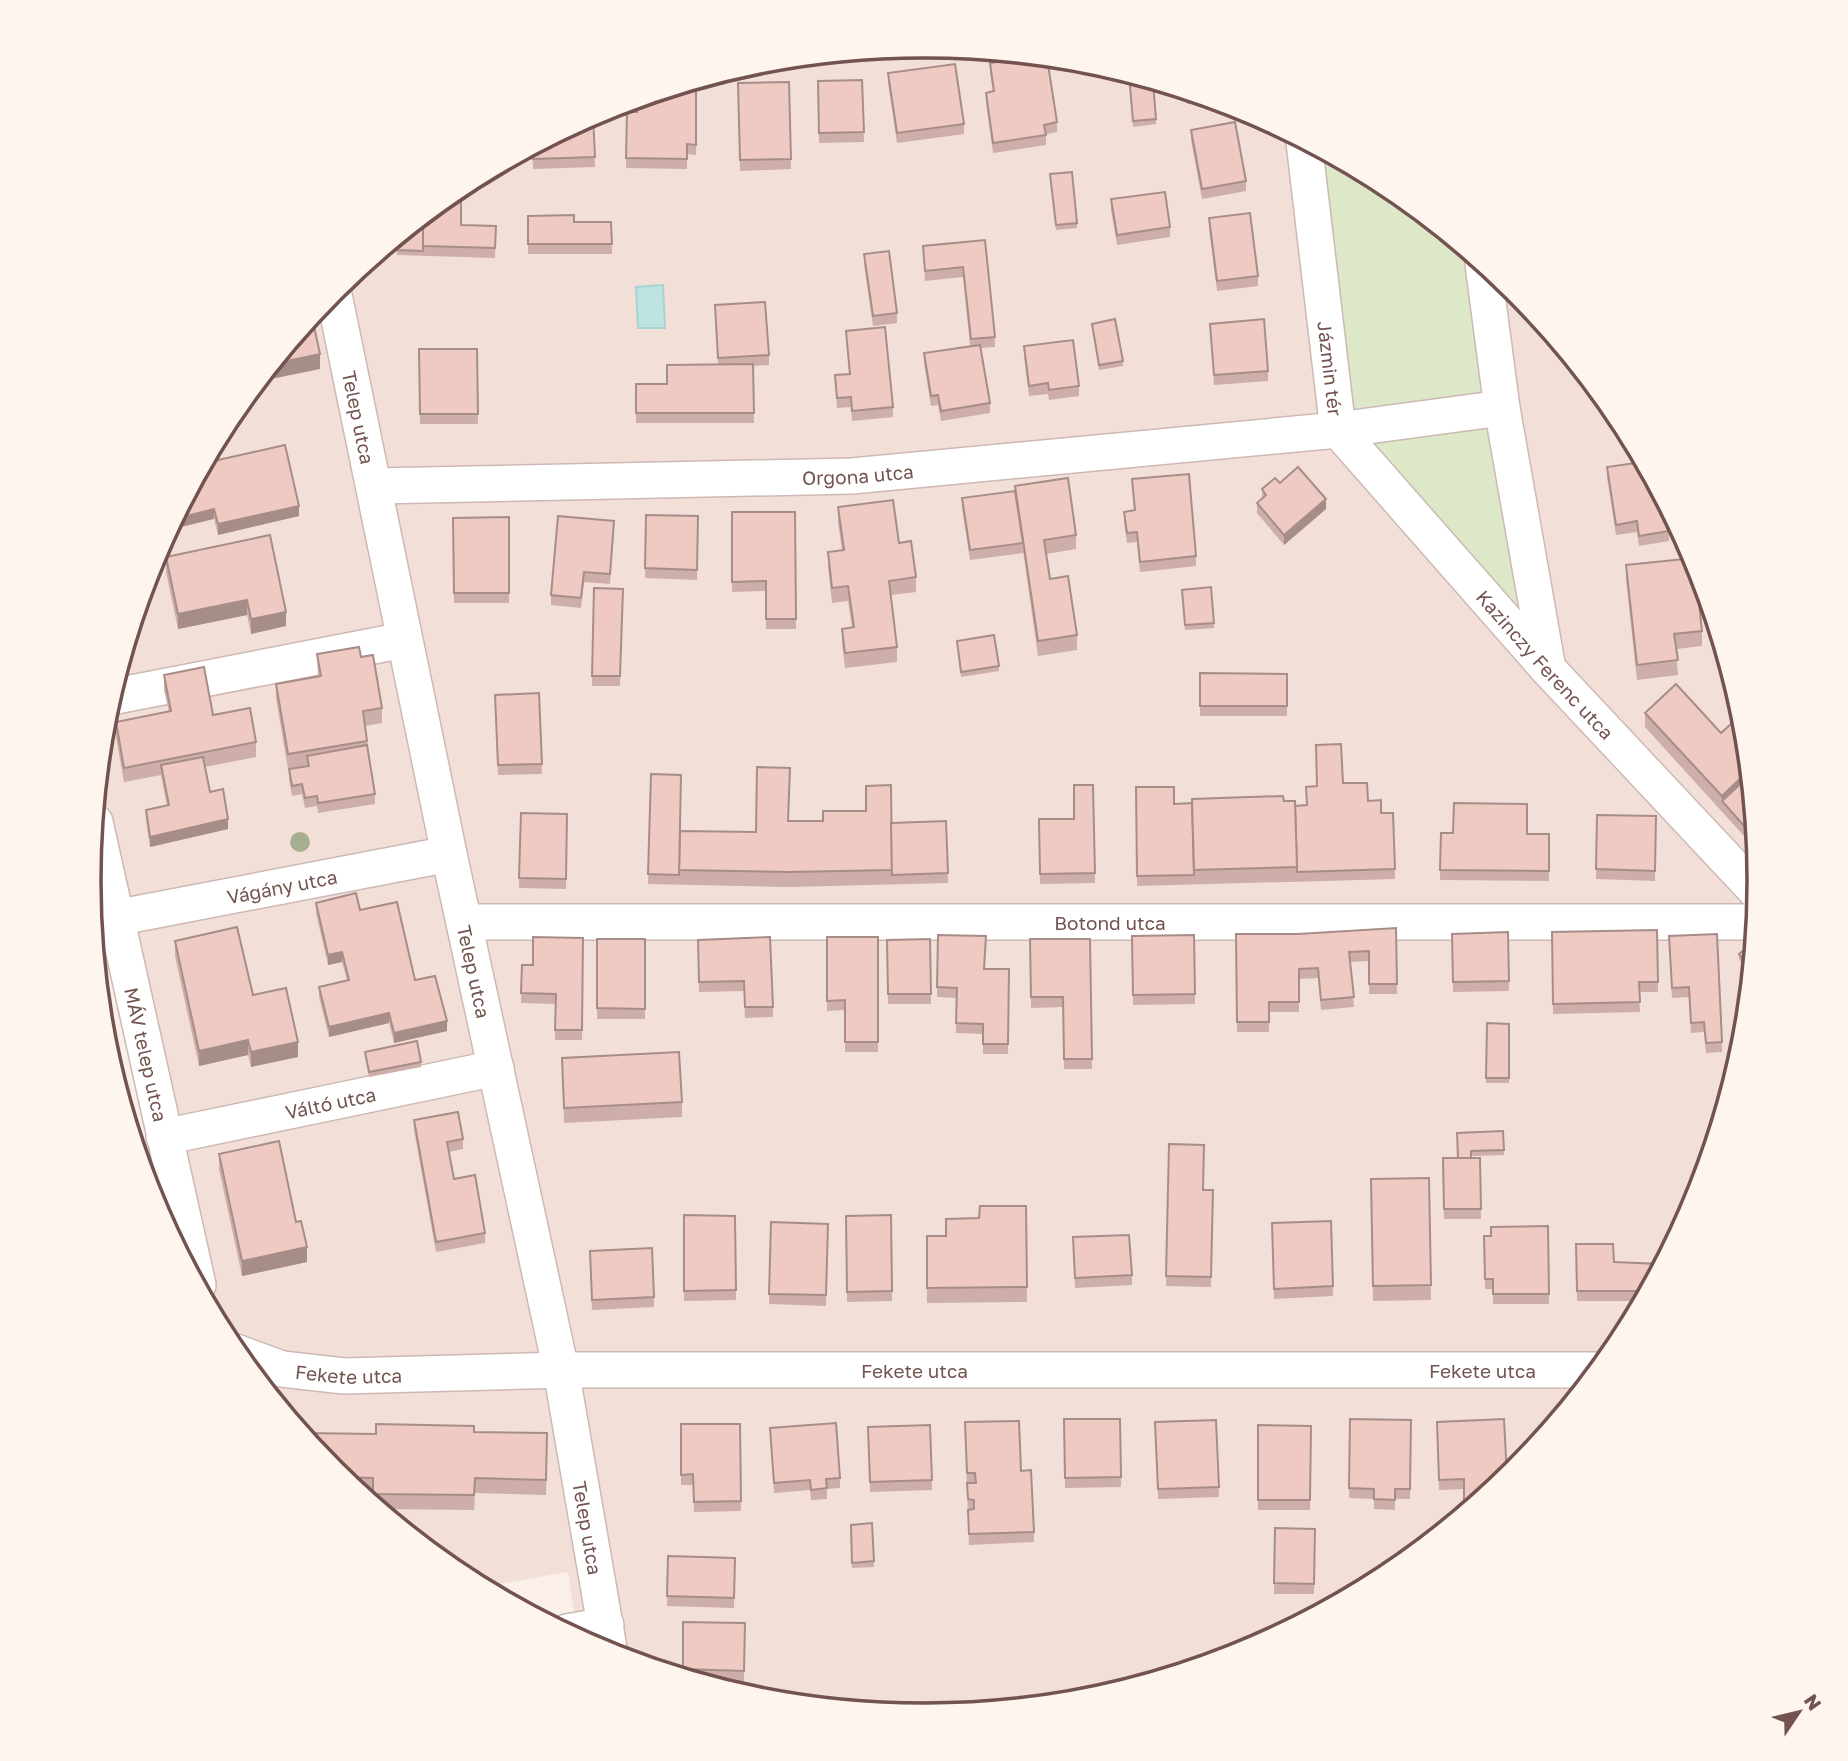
<svg xmlns="http://www.w3.org/2000/svg" width="1848" height="1761" viewBox="0 0 1848 1761" font-family="'Golos Text',sans-serif">
	<rect width="100%" height="100%" fill="#fbf0e9"/>
	<path fill="#f2e0d8" d="M924 46 1087 62 1244 109 1388 186 1515 290 1618 417 1696 561 1743 718 1759 881 1743 1044 1695 1200 1618 1345 1514 1471 1388 1575 1243 1652 1087 1700 924 1715 761 1699 604 1652 578 1638 568 1572 482 1587 460 1575 333 1471 230 1344 189 1268 92 850 105 717 153 561 230 416 334 290 460 186 605 109 761 61Z"/>
	<path fill="#dce8c8" d="M1304 142 1388 186 1483 264 1548 669 1338 430Z"/>
	<path fill="#bfe3e0" stroke="#a6d4d0" stroke-width="2" d="M663 285 665 328H638L636 287Z"/>
	<g fill="none" stroke-linecap="round" stroke-linejoin="round">
		<g stroke="#ceb8b3" stroke-width="38">
			<g id="minor">
				<path id="s1" d="M1304 142 1338 430"/>
				<path d="M1483 264 1502 408 1548 669"/>
				<path id="s2" d="M333 290 449 854 561 1370 610 1654"/>
				<path id="s3" d="M1338 430 1548 669 1758 893"/>
				<path id="s4" d="M375 486 852 476 1338 430 1502 408"/>
				<path d="M111 697 404 640"/>
				<path id="s5" d="M95 822 198 1285"/>
				<path id="s6" d="M115 918 449 854"/>
				<path id="s7" d="M464 922H1755"/>
				<path id="s8" d="M164 1137 496 1068"/>
				<path id="s9" d="M236 1352 282 1369 344 1376 561 1370H1598"/>
				<path d="M567 1632 606 1625"/>
			</g>
		</g>
		<use href="#minor" stroke="#fff" stroke-width="35"/>
	</g>
	<circle fill="#a6ae90" cx="300" cy="842" r="10"/>
	<g fill="#cdaea8">
		<path d="M990 63 1057 122V132L1046 134V145L993 153 986 103V93L993 92 990 73Z"/>
		<path d="M888 73 964 124V134L897 143 888 83Z"/>
		<path d="M1129 74 1156 119V124L1133 127Z"/>
		<path d="M862 80 864 142 819 143 818 81Z"/>
		<path d="M697 81 696 155 687 154V169L626 168 627 112H637Z"/>
		<path d="M789 82 791 169 740 171 738 83Z"/>
		<path d="M1186 91 1217 101 1187 104Z"/>
		<path d="M593 115 595 167 533 169 532 148Z"/>
		<path d="M1191 130 1246 181V191L1202 199 1191 140Z"/>
		<path d="M1050 174 1077 223V228L1056 230Z"/>
		<path d="M1111 199 1170 227V237L1117 245 1111 210Z"/>
		<path d="M528 216 574 222H611L612 254H528Z"/>
		<path d="M1209 218 1258 276V286L1217 291 1209 228Z"/>
		<path d="M461 225 496 226 495 258 397 255V238Z"/>
		<path d="M985 240 995 337V347L981 348 990 403V413L941 421 938 405 931 406 924 363V353L970 346 963 277 925 281 923 246Z"/>
		<path d="M864 254 897 313V323L873 326 864 264Z"/>
		<path d="M715 305 769 355V365L753 366 754 423H636V384H667L718 365Z"/>
		<path d="M1092 324 1123 361V366L1099 370Z"/>
		<path d="M1210 324 1268 371V381L1214 385Z"/>
		<path d="M846 331 893 407V417L852 421 851 407 837 408 835 375 849 374Z"/>
		<path d="M1024 346 1079 386V396L1049 400 1048 394 1029 396 1024 356Z"/>
		<path d="M419 349H477L478 424H420Z"/>
		<path d="M1607 402 1618 417 1622 424 1610 426Z"/>
		<path d="M1642 462 1676 525 1669 527V541L1639 546 1637 532 1616 535 1607 477V467Z"/>
		<path d="M205 463 299 516 218 535 214 519Z"/>
		<path d="M1132 479 1196 556V566L1140 572 1137 542 1127 543 1124 522V512L1134 511Z"/>
		<path d="M1280 483 1326 509 1284 545 1257 513V503L1262 498V489Z"/>
		<path d="M1015 486 1076 535V549L1046 554 1050 579 1077 635V650L1038 656 1023 551V553L970 560 962 508V498L1015 491Z"/>
		<path d="M838 507 899 543 916 577V592L891 595 897 647V662L845 668 842 644V629L852 628 848 601 832 603 828 567V552L842 550 838 522Z"/>
		<path d="M732 512H795L796 629H766V591L732 592Z"/>
		<path d="M646 515 698 516 697 580 645 578Z"/>
		<path d="M509 517V603H454L453 518Z"/>
		<path d="M614 531 610 584 584 582 581 608 551 605V595Z"/>
		<path d="M166 557 286 612V626L251 634 247 615 178 629 166 572Z"/>
		<path d="M1626 565 1702 631V646L1676 649 1678 675 1637 680 1626 580Z"/>
		<path d="M594 588 623 589 620 686H592Z"/>
		<path d="M1182 590 1214 623V628L1185 630Z"/>
		<path d="M957 641 999 666V671L961 677Z"/>
		<path d="M317 654 361 657 382 708V723L365 726 375 794V804L318 813 317 806 305 808 302 794 292 796 289 779V769L307 766 288 769 276 698V684L318 677Z"/>
		<path d="M1200 673 1287 674V716H1200Z"/>
		<path d="M164 675 213 715 256 742V757L205 767 210 792 228 829 150 847 146 820V810L167 806 161 775 124 782 116 737V722L169 712 164 690Z"/>
		<path d="M539 693 542 774 498 775 495 695Z"/>
		<path d="M1645 713 1721 733 1743 718 1756 846 1754 847 1645 727Z"/>
		<path d="M651 774 680 831 756 832 788 821 891 823 946 821 948 883 789 887 648 884Z"/>
		<path d="M1343 783 1368 801 1381 813H1393L1395 879 1137 886 1136 787 1174 804 1284 801 1295 806 1307 805Z"/>
		<path d="M1093 785 1095 883 1040 884 1039 819H1074Z"/>
		<path d="M521 813 567 814 566 889 519 888Z"/>
		<path d="M1597 815 1656 816 1655 881 1596 879Z"/>
		<path d="M1441 833 1549 834V881L1440 880Z"/>
		<path d="M316 903 360 910 415 980 447 1031 394 1043 389 1023 329 1037 319 997V987L347 980 342 962 328 965 316 913Z"/>
		<path d="M1396 928 1397 994H1369V961L1350 962 1354 1007 1321 1010 1318 978 1299 979V1012H1269V1032H1237L1236 934H1298Z"/>
		<path d="M1657 930 1658 992H1639L1640 1012 1553 1014 1552 932Z"/>
		<path d="M1508 932 1509 991 1453 992 1452 934Z"/>
		<path d="M938 935 986 946 984 969H1009L1008 1054H983V1034L956 1033V998L937 997Z"/>
		<path d="M1194 935 1195 1004 1133 1005 1132 936Z"/>
		<path d="M827 937H878V1052H845V1010L827 1011Z"/>
		<path d="M583 938 582 1040H555V1004L521 1003 522 965H533Z"/>
		<rect x="597" y="939" width="48" height="80"/>
		<path d="M930 939 931 1004H888L887 940Z"/>
		<path d="M1030 939H1090L1092 1069H1064L1063 1007 1031 1008Z"/>
		<path d="M698 940 773 1007V1017L745 1018 744 991 699 992Z"/>
		<path d="M175 941 253 995 298 1057 251 1067 248 1055 199 1066 175 956Z"/>
		<path d="M1753 943 1750 975 1739 959V954Z"/>
		<path d="M1669 946 1722 1042V1052L1706 1053 1704 1032 1691 1033 1689 997 1672 998Z"/>
		<path d="M1487 1023 1509 1024V1083H1486Z"/>
		<path d="M365 1052 421 1062V1067L369 1077Z"/>
		<path d="M562 1058 682 1102V1117L564 1123Z"/>
		<path d="M414 1120 463 1139V1149L449 1152 454 1179 485 1233V1243L436 1252 414 1130Z"/>
		<path d="M1503 1131 1504 1155 1471 1156V1158H1480L1481 1219H1444L1443 1158H1457Z"/>
		<path d="M1169 1144 1203 1190H1213L1211 1287 1166 1286Z"/>
		<path d="M219 1154 296 1222 307 1262 242 1276 219 1169Z"/>
		<path d="M1429 1178 1431 1300 1373 1301 1371 1179Z"/>
		<path d="M1026 1206 1027 1302 927 1303V1236H946L979 1218Z"/>
		<path d="M684 1215 735 1216 736 1300 684 1301Z"/>
		<path d="M891 1215 892 1301 847 1302 846 1216Z"/>
		<path d="M1331 1221 1333 1296 1274 1299 1272 1223Z"/>
		<path d="M771 1222 828 1224 826 1306 769 1304Z"/>
		<path d="M1548 1226 1549 1304H1493V1289H1485L1484 1236H1491Z"/>
		<path d="M1073 1237 1132 1275V1285L1075 1288Z"/>
		<path d="M1576 1244 1614 1262 1661 1264 1641 1301H1577Z"/>
		<path d="M590 1262 654 1297V1307L592 1310Z"/>
		<path d="M1064 1419H1120L1121 1487 1065 1488Z"/>
		<path d="M1350 1419 1411 1420 1410 1499H1395V1510L1374 1509V1499L1349 1498Z"/>
		<path d="M1216 1420 1219 1497 1158 1499 1155 1422Z"/>
		<path d="M1437 1422 1507 1477 1467 1510H1464V1489L1439 1490Z"/>
		<path d="M681 1424H740L741 1511 694 1512 693 1485H681Z"/>
		<path d="M930 1425 932 1490 870 1492 868 1427Z"/>
		<path d="M1258 1425 1311 1426 1310 1510H1258Z"/>
		<path d="M770 1428 840 1478V1488L827 1489V1499L811 1500 810 1490 774 1493Z"/>
		<path d="M474 1432 547 1433 546 1495 475 1493 474 1510 380 1509 373 1503V1493L360 1492 333 1471 376 1434Z"/>
		<path d="M965 1433 1021 1471 1034 1532V1542L969 1545Z"/>
		<path d="M872 1523 874 1567 852 1568 851 1525Z"/>
		<path d="M1275 1528 1315 1529 1314 1594H1274Z"/>
		<path d="M668 1556 735 1558 734 1608 667 1606Z"/>
		<path d="M683 1622 745 1623 744 1681 695 1679 683 1676Z"/>
	</g>
	<g fill="#a78d88">
		<path d="M320 354V369L271 379V367L273 364Z"/>
		<path d="M1326 499V509L1284 545V535Z"/>
		<path d="M299 506V516L218 535V524Z"/>
		<path d="M214 509V519L169 530 175 519Z"/>
		<path d="M247 600V615L178 629V614Z"/>
		<path d="M286 612V626L251 634V619Z"/>
		<path d="M1748 771 1750 785 1722 801V796Z"/>
		<path d="M228 819V829L150 847V837Z"/>
		<path d="M342 952V962L328 965V955Z"/>
		<path d="M389 1013V1023L329 1037V1027Z"/>
		<path d="M447 1021V1031L394 1043V1033Z"/>
		<path d="M248 1040V1055L199 1066V1051Z"/>
		<path d="M298 1042V1057L251 1067V1052Z"/>
		<path d="M307 1247V1262L242 1276V1261Z"/>
	</g>
	<g fill="#eecac3" stroke="#a78d88" stroke-width="2">
		<path d="M1036 57 1047 58 1057 122 1044 125 1046 135 993 143 986 93 994 91 990 63Z"/>
		<path d="M955 64 964 124 897 133 888 73Z"/>
		<path d="M1129 74 1153 81 1156 119 1133 121Z"/>
		<path d="M862 80 864 132 819 133 818 81Z"/>
		<path d="M696 81V145L687 144V159L626 158 627 112H637V99Z"/>
		<path d="M789 82 791 159 740 160 738 83Z"/>
		<path d="M593 115 595 157 533 159V147Z"/>
		<path d="M1235 122 1246 181 1202 189 1191 130Z"/>
		<path d="M1072 172 1077 223 1056 225 1050 174Z"/>
		<path d="M1165 192 1170 227 1117 235 1111 199Z"/>
		<path d="M441 202H461V225L496 226 495 248 423 246V216Z"/>
		<path d="M1250 213 1258 276 1217 281 1209 218Z"/>
		<path d="M574 215V222H611L612 244H528V216Z"/>
		<path d="M423 216V251L397 250V238Z"/>
		<path d="M985 240 995 337 971 339 963 267 925 271 923 246Z"/>
		<path d="M889 251 897 313 873 316 864 254Z"/>
		<path d="M765 302 769 355 718 358 715 305Z"/>
		<path d="M312 317 320 354 273 364Z"/>
		<path d="M1115 319 1123 361 1099 365 1092 324Z"/>
		<path d="M1264 319 1268 371 1214 375 1210 324Z"/>
		<path d="M885 327 893 407 852 411 851 397 837 398 835 375 850 374 846 331Z"/>
		<path d="M1073 340 1079 386 1049 390 1048 383 1029 386 1024 346Z"/>
		<path d="M980 345 990 403 941 411 938 395 931 396 924 353Z"/>
		<path d="M419 349H477L478 414H420Z"/>
		<path d="M753 364 754 413H636V384H667V365Z"/>
		<path d="M1608 404 1617 415 1610 416Z"/>
		<path d="M285 445 299 506 218 524 214 509 175 519 205 463Z"/>
		<path d="M1642 462 1671 516 1667 517 1669 531 1639 536 1637 521 1616 525 1607 467Z"/>
		<path d="M1298 467 1326 499 1284 535 1257 503 1266 495 1262 489 1275 478 1280 483Z"/>
		<path d="M1189 474 1196 556 1140 562 1137 532 1127 533 1124 512 1135 510 1132 479Z"/>
		<path d="M1068 478 1076 535 1044 540 1050 579 1068 576 1077 635 1038 641 1015 486Z"/>
		<path d="M1015 491 1023 543 970 550 962 498Z"/>
		<path d="M893 500 899 543 911 541 916 577 889 581 897 647 845 653 842 629 854 627 848 586 832 588 828 552 844 550 838 507Z"/>
		<path d="M732 512H795L796 619H766V581L732 582Z"/>
		<path d="M646 515 698 516 697 570 645 568Z"/>
		<path d="M558 516 614 521 610 574 584 572 581 598 551 595Z"/>
		<path d="M509 517V593H454L453 518Z"/>
		<path d="M270 535 286 612 251 619 247 600 178 614 166 557Z"/>
		<path d="M1694 558 1702 631 1674 634 1678 660 1637 665 1626 565Z"/>
		<path d="M1211 587 1214 623 1185 625 1182 590Z"/>
		<path d="M594 588 623 589 620 676H592Z"/>
		<path d="M994 635 999 666 961 672 957 641Z"/>
		<path d="M359 647 361 657 373 655 382 708 363 711 367 741 288 754 276 684 321 676 317 654Z"/>
		<path d="M204 667 213 715 250 708 256 742 124 768 116 722 171 711 164 675Z"/>
		<path d="M1200 673 1287 674V706H1200Z"/>
		<path d="M1676 684 1721 733 1742 714 1748 771 1722 796 1645 713Z"/>
		<path d="M539 693 542 764 498 765 495 695Z"/>
		<path d="M1341 744 1343 783H1367L1368 801 1381 800V813H1393L1395 869 1297 872 1295 806 1307 805 1306 787 1317 786 1316 745Z"/>
		<path d="M367 745 375 794 318 803 317 796 305 798 302 784 292 786 289 769 309 766 307 756Z"/>
		<path d="M203 757 210 792 223 789 228 819 150 837 146 810 169 805 161 765Z"/>
		<path d="M757 767 790 768 788 821H823V811H866V786L891 785 892 870 789 872 679 870 680 831 756 832Z"/>
		<path d="M651 774 681 775 679 875 648 874Z"/>
		<path d="M1749 776 1755 836 1754 837 1722 801Z"/>
		<path d="M1074 785H1093L1095 873 1040 874 1039 819H1074Z"/>
		<path d="M1136 787H1174V804L1192 803 1194 875 1137 876Z"/>
		<path d="M1283 796 1284 801H1295L1297 867 1194 870 1192 799Z"/>
		<path d="M1454 803 1527 804V834H1549V871L1440 870 1441 833H1453Z"/>
		<path d="M521 813 567 814 566 879 519 878Z"/>
		<path d="M1597 815 1656 816 1655 871 1596 869Z"/>
		<path d="M946 821 948 873 892 875 891 823Z"/>
		<path d="M356 893 360 910 397 902 415 980 435 976 447 1021 394 1033 389 1013 329 1027 319 987 349 980 342 952 328 955 316 903Z"/>
		<path d="M237 927 253 995 286 988 298 1042 251 1052 248 1040 199 1051 175 941Z"/>
		<path d="M1396 928 1397 984H1369V951L1349 952 1354 997 1321 1000 1318 968 1299 969V1002H1269V1022H1237L1236 934H1298Z"/>
		<path d="M1657 930 1658 982H1639L1640 1002 1553 1004 1552 932Z"/>
		<path d="M1508 932 1509 981 1453 982 1452 934Z"/>
		<path d="M1717 934 1722 1042 1706 1043 1704 1022 1691 1023 1689 987 1672 988 1669 936Z"/>
		<path d="M938 935 986 936 984 969H1009L1008 1044H983V1024L956 1023 957 988 937 987Z"/>
		<path d="M1194 935 1195 994 1133 995 1132 936Z"/>
		<path d="M533 937 583 938 582 1030H555L556 994 521 993 522 965H533Z"/>
		<path d="M770 937 773 1007H745L744 981 699 982 698 940Z"/>
		<path d="M827 937H878V1042H845V1000L827 1001Z"/>
		<path d="M597 939H645V1009L597 1008Z"/>
		<path d="M930 939 931 994H888L887 940Z"/>
		<path d="M1030 939H1090L1092 1059H1064L1063 997H1031Z"/>
		<path d="M1753 943 1750 970 1739 954Z"/>
		<path d="M1487 1023 1509 1024V1078H1486Z"/>
		<path d="M417 1041 421 1062 369 1072 365 1052Z"/>
		<path d="M679 1052 682 1102 564 1108 562 1058Z"/>
		<path d="M458 1112 463 1139 447 1142 454 1179 475 1175 485 1233 436 1242 414 1120Z"/>
		<path d="M1503 1131 1504 1150 1471 1151V1158H1458L1457 1133Z"/>
		<path d="M279 1141 296 1222 301 1221 307 1247 242 1261 219 1154Z"/>
		<path d="M1169 1144 1204 1145 1203 1190H1213L1211 1277 1166 1276Z"/>
		<path d="M1443 1158H1480L1481 1209H1444Z"/>
		<path d="M1429 1178 1431 1285 1373 1286 1371 1179Z"/>
		<path d="M980 1206H1026L1027 1287 927 1288V1236H946V1219L979 1218Z"/>
		<path d="M684 1215 735 1216 736 1290 684 1291Z"/>
		<path d="M891 1215 892 1291 847 1292 846 1216Z"/>
		<path d="M1331 1221 1333 1286 1274 1289 1272 1223Z"/>
		<path d="M771 1222 828 1224 826 1295 769 1294Z"/>
		<path d="M1548 1226 1549 1294H1493V1279H1485L1484 1236H1491V1227Z"/>
		<path d="M1129 1235 1132 1275 1075 1278 1073 1237Z"/>
		<path d="M1576 1244H1613L1614 1262 1661 1264 1647 1291H1577Z"/>
		<path d="M652 1248 654 1297 592 1300 590 1251Z"/>
		<path d="M1064 1419H1120L1121 1477 1065 1478Z"/>
		<path d="M1350 1419 1411 1420 1410 1489H1395V1500L1374 1499V1489L1349 1488Z"/>
		<path d="M1504 1419 1507 1477 1480 1499 1464 1500V1479L1439 1480 1437 1422Z"/>
		<path d="M1216 1420 1219 1487 1158 1489 1155 1422Z"/>
		<path d="M1019 1421 1021 1471 1031 1470 1034 1532 969 1534 968 1510 974 1509V1500L968 1499 967 1483H976L975 1473H967L965 1422Z"/>
		<path d="M836 1423 840 1478 826 1479 827 1488 811 1490 810 1480 774 1483 770 1428Z"/>
		<path d="M376 1424 474 1426V1432L547 1433 546 1480 475 1478 474 1495 373 1494V1478L341 1477 333 1471 304 1434V1433L376 1434Z"/>
		<path d="M681 1424H740L741 1501 694 1502 693 1474 681 1475Z"/>
		<path d="M930 1425 932 1480 870 1482 868 1427Z"/>
		<path d="M1258 1425 1311 1426 1310 1500H1258Z"/>
		<path d="M1550 1427 1539 1441 1538 1428Z"/>
		<path d="M872 1523 874 1561 852 1563 851 1525Z"/>
		<path d="M1275 1528 1315 1529 1314 1584 1274 1583Z"/>
		<path d="M668 1556 735 1558 734 1598 667 1596Z"/>
		<path d="M683 1622 745 1623 744 1671 683 1669Z"/>
		<path d="M873 1702 944 1703V1714L924 1715 873 1710Z"/>
	</g>
	<g text-anchor="middle" dominant-baseline="central" stroke-width="5" stroke-linejoin="round" paint-order="stroke">
		<g font-size="19" fill="#73534f" stroke="#fef5ef">
			<text stroke="none"><textPath href="#s1" startOffset="228">Jázmin tér</textPath></text>
			<text stroke="none"><textPath href="#s2" startOffset="130">Telep utca</textPath></text>
			<text stroke="none"><textPath href="#s4" startOffset="483">Orgona utca</textPath></text>
			<text stroke="none"><textPath href="#s3" startOffset="313">Kazinczy Ferenc utca</textPath></text>
			<text stroke="none"><textPath href="#s6" startOffset="170">Vágány utca</textPath></text>
			<text stroke="none"><textPath href="#s7" startOffset="646">Botond utca</textPath></text>
			<text stroke="none"><textPath href="#s2" startOffset="696">Telep utca</textPath></text>
			<text stroke="none"><textPath href="#s5" startOffset="238">MÁV telep utca</textPath></text>
			<text stroke="none"><textPath href="#s8" startOffset="170">Váltó utca</textPath></text>
			<text stroke="none"><textPath href="#s9" startOffset="682">Fekete utca</textPath></text>
			<text stroke="none"><textPath href="#s9" startOffset="1250">Fekete utca</textPath></text>
			<text stroke="none"><textPath href="#s9" startOffset="116">Fekete utca</textPath></text>
			<text stroke="none"><textPath href="#s2" startOffset="1264">Telep utca</textPath></text>
		</g>
	</g>
	<path d="M0 0H1848V1761H0ZM923 58H925A822 822 0 0 1 1747 880V881A822 822 0 0 1 925 1703H923A822 822 0 0 1 101 881V880A822 822 0 0 1 923 58Z" fill="#fef5ef" fill-rule="evenodd"/>
	<path fill="none" stroke="#73534f" stroke-width="3.5" d="M923 58H925A822 822 0 0 1 1747 880V881A822 822 0 0 1 925 1703H923A822 822 0 0 1 101 881V880A822 822 0 0 1 923 58Z"/>
	<g transform="translate(1799 1712) rotate(55)" stroke="#fef5ef" stroke-width="5" paint-order="stroke">
	<path d="M0-5L12 26L0 18L-12 26Z" fill="#73534f"/>
	<text y="-10" font-size="19" font-weight="bold" text-anchor="middle" fill="#73534f">N</text>
	</g>
</svg>
